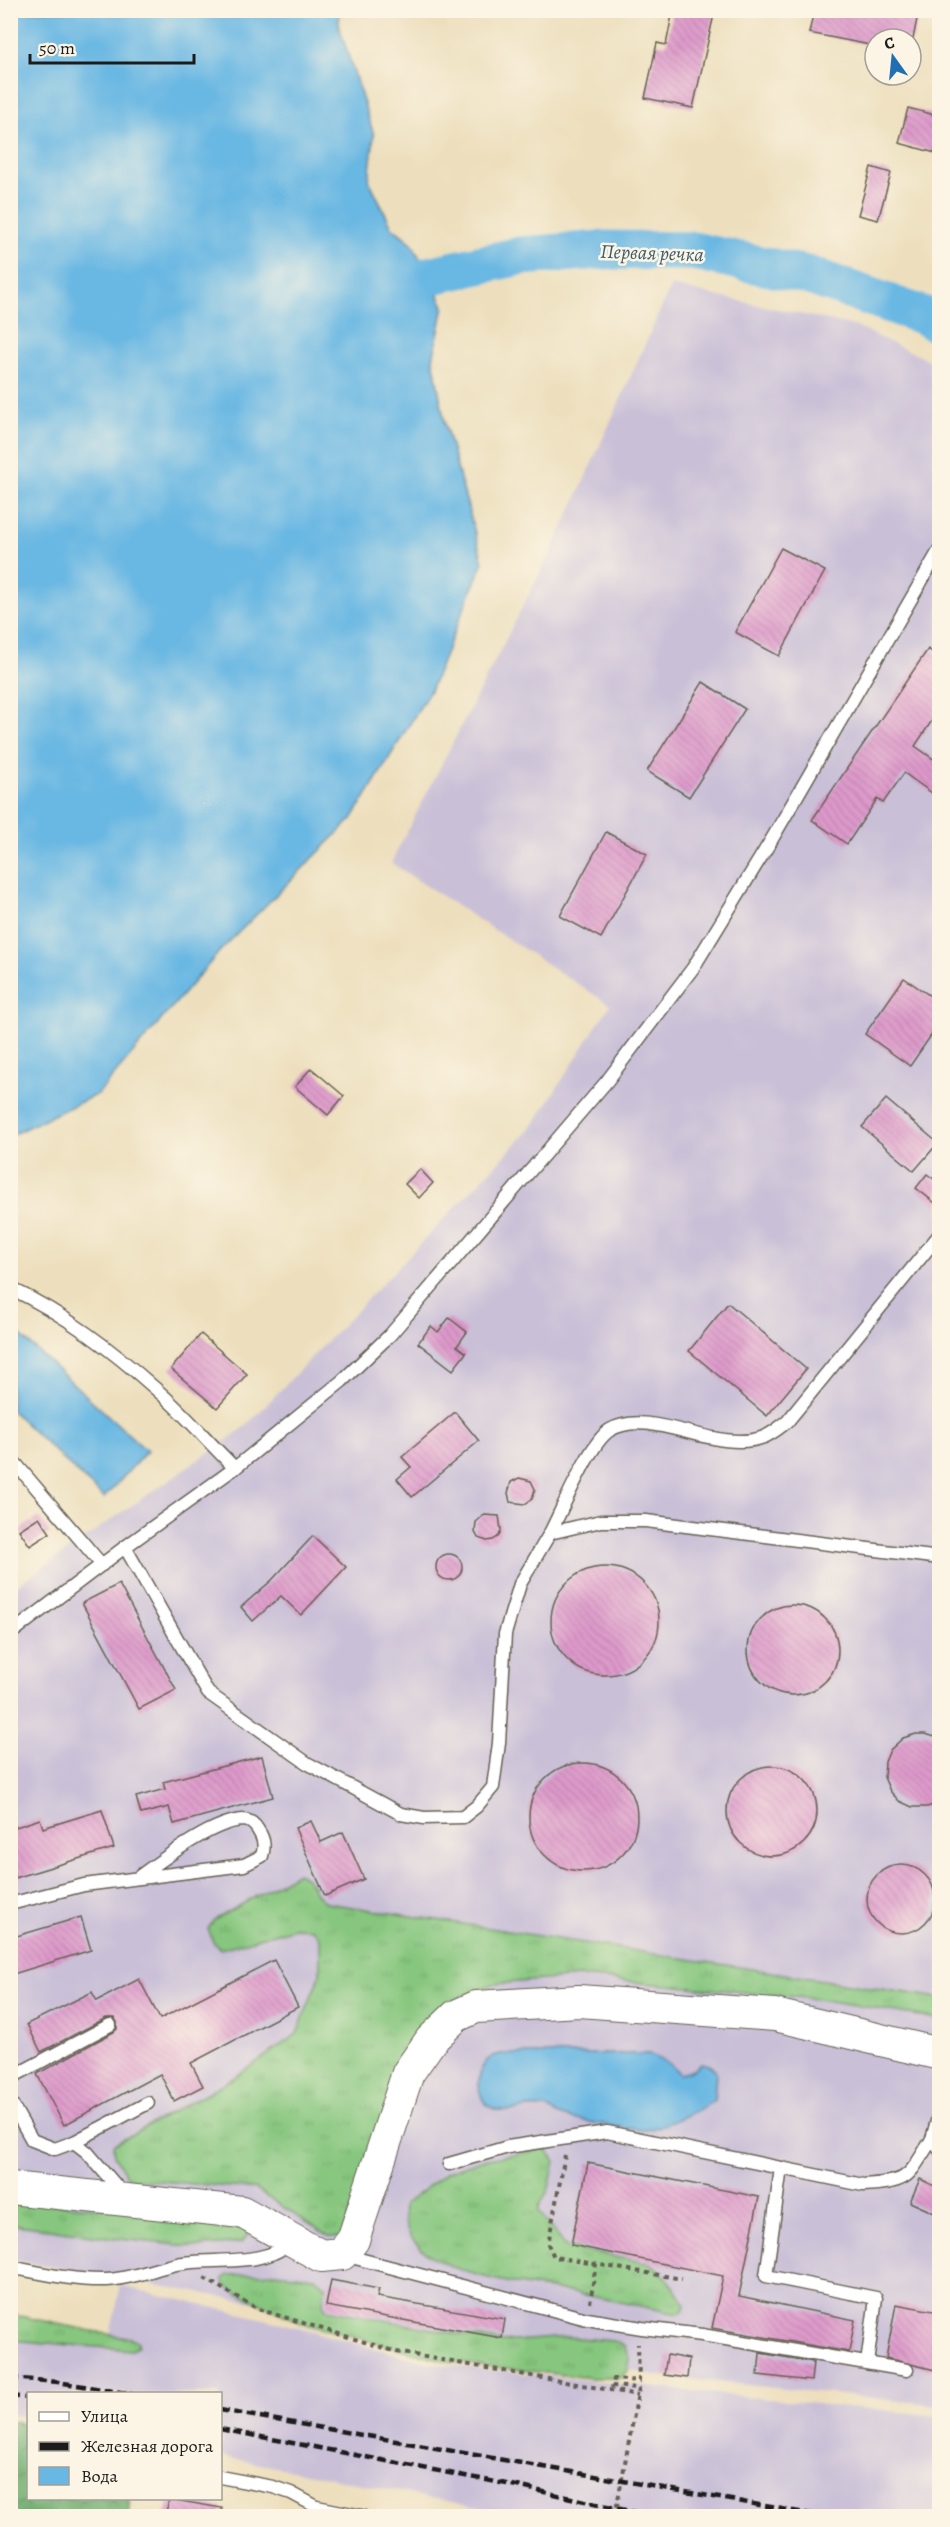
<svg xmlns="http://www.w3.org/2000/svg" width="950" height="2527" viewBox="0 0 950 2527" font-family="Alegreya,serif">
	<defs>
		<pattern id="grass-tufts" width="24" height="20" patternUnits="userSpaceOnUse" patternTransform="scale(1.5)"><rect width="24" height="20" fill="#86c67e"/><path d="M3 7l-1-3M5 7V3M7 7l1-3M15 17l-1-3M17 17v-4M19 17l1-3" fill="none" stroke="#73aa6c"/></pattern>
		<pattern id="forest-crowns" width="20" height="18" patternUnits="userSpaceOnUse" patternTransform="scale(1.5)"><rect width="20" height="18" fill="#6cab6d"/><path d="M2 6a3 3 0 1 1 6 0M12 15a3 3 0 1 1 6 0" fill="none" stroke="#588a59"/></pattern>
		<pattern id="building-back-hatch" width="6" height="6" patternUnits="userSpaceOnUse" patternTransform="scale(1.5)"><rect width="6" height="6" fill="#dd99ca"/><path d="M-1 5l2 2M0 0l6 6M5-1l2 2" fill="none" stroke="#bd83ad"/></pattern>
	</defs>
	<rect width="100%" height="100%" fill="#fcf5e5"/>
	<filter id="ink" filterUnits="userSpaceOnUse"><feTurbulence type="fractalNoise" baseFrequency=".0167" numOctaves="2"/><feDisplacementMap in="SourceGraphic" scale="12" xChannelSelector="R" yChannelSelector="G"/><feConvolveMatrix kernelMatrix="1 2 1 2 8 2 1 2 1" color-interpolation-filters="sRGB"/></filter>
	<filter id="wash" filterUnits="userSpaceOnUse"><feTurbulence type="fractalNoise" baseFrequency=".008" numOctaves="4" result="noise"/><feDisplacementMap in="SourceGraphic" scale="24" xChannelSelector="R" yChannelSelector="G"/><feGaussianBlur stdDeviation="1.35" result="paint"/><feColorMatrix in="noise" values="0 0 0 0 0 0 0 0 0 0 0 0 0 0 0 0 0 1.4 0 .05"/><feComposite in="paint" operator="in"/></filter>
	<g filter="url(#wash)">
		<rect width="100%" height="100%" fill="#eddfbd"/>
		<g fill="#c9bfd7">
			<path d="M671 286 855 326 939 365V2405L660 2376 500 2345 11 2260 10 1590 244 1428 532 1127 610 1005 391 863 562 530Z"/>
			<path d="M121 2286 277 2322 430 2363 667 2389 939 2416V2516H521L221 2456 220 2394H28V2418L11 2415V2340L108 2343Z"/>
		</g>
		<g fill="url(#grass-tufts)" stroke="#51714d" stroke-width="1.5">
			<path d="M297 1873C317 1881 309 1893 327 1903L939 1998V2019L818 1999 580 1977 494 1984 445 2003 404 2057 342 2237H330L255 2189 135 2179 126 2175 114 2155 113 2145 235 2077 297 2034 320 1974V1938L313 1929 294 1928 221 1949 213 1942 208 1929 214 1920Z"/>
			<path d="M547 2149 555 2162 548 2192 539 2206V2212L566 2247 651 2264C665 2273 676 2291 685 2305L683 2311 678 2314C643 2307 609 2299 574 2293 527 2284 395 2276 404 2205L447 2172 481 2160Z"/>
			<path d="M11 2201 223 2216 247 2230V2237L241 2243 197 2247 129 2240 11 2224Z"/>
			<path d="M275 2273 315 2277 325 2286 323 2305 326 2309 502 2342 567 2337 613 2341 624 2346 630 2358 628 2371 620 2378H590L451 2362 301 2323 227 2288 223 2279 229 2275Z"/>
			<path d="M10 2314 131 2339 138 2342V2346L132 2350 11 2340Z"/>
		</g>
		<path fill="url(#forest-crowns)" stroke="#446444" stroke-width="1.5" d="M11 2421 28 2426V2498L129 2499 130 2516H11Z"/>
		<g fill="#69b7e3" stroke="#426a80" stroke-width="1.5">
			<path d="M10 11H339V26L374 135 369 180 392 227 412 243 444 306 433 359 445 424 483 562 431 689 352 819 220 951 98 1094 11 1135Z"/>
			<path d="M11 1327 147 1451 104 1498 11 1410Z"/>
			<path d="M501 2054H649L671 2065 680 2074 691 2071 701 2063 709 2065 716 2071 714 2100C700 2111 664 2126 647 2130 638 2131 576 2120 565 2117 557 2115 552 2109 544 2108 526 2105 507 2116 490 2107 474 2099 474 2057 501 2054Z"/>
		</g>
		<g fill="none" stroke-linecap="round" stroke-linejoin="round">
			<path stroke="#69b7e3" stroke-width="39" d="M428 276 520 256 601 250 693 251 807 275 925 316 940 325"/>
		</g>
		<g id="blocks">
			<g fill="url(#building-back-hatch)">
				<path d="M673 10H715L693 108 645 98 657 43 666 45Z"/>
				<path d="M814 10H901L918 14 913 39H875V46L809 33Z"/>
				<path d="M908 108 939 116V154L899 143Z"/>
				<path d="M871 167 891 173 878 220 858 215Z"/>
				<path d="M781 548 825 571 779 656 735 632Z"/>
				<path d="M928 649 939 657V710L915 746 939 763V798L904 773 883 803 877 799 847 844 812 820Z"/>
				<path d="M703 682 745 709 689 797 647 771Z"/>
				<path d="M606 832 647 854 601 938 560 916Z"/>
				<path d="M904 978 939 1002V1024L910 1066 865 1034Z"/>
				<path d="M311 1068 344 1096 328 1115 295 1087Z"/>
				<path d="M886 1099 938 1143 914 1171 862 1127Z"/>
				<path d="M420 1169 433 1183 419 1198 405 1184Z"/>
				<path d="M927 1174 939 1183V1206L916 1188Z"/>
				<path d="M728 1303 806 1369 767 1416 689 1351Z"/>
				<path d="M449 1318 467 1332 457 1346 466 1353 453 1370 418 1343 431 1326 438 1332Z"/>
				<path d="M201 1334 247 1374 217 1408 171 1369Z"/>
				<path d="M455 1412 479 1441 412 1497 397 1479 411 1467 402 1457Z"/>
				<path d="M519 1478 531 1481 535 1489 532 1499 525 1504 510 1502 508 1493 511 1482Z"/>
				<path d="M484 1515 499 1516 501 1530 499 1536 493 1540 487 1541 478 1538 475 1532 476 1522Z"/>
				<path d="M39 1517 50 1533 30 1546 19 1530Z"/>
				<path d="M313 1536 346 1567 301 1615 281 1596 253 1621 241 1607 272 1580Z"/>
				<circle cx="449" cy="1567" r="13"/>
				<circle cx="605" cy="1621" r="54"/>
				<path d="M119 1584 176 1690 139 1709 82 1603Z"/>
				<circle cx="793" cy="1650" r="45"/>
				<path d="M916 1734H925L939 1738V1803L927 1807H912L899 1801 890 1791 884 1777 885 1762 890 1750 903 1738Z"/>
				<path d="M262 1756 273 1797 174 1824 169 1807 141 1814 136 1797 165 1789 163 1782Z"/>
				<circle cx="583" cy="1817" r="54"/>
				<circle cx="772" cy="1811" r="45"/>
				<path d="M102 1810 114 1848 15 1878 10 1862V1829L40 1819 43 1828Z"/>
				<path d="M311 1821 321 1842 343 1832 364 1879 325 1896 295 1828Z"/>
				<circle cx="901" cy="1899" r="34"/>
				<path d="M81 1917 91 1950 10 1975V1938Z"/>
				<path d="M274 1960 298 2007 191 2063 203 2086 174 2101 160 2074 64 2125 37 2074 114 2032 117 2029V2022L114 2018H106L41 2052 27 2024 92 1992 97 2001 139 1979 160 2019Z"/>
				<path d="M588 2163 759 2197 739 2296 855 2320 849 2352 712 2328 723 2276 571 2245Z"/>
				<path d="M920 2179 939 2188V2215L910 2202Z"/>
				<path d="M331 2280 379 2289 377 2297 505 2319 502 2338 326 2306Z"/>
				<path d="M896 2304 939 2312V2371L886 2358Z"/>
				<path d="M760 2353 813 2362 811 2381 758 2375Z"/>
				<path d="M667 2355 689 2359 687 2378 664 2375Z"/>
				<path d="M169 2499 222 2508 221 2517H165Z"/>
			</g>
		</g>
	</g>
	<g filter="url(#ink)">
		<use href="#blocks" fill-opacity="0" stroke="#656054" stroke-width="1.5"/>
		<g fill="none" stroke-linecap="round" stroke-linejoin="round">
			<g stroke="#656054" stroke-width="15">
				<g id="service">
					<path d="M10 1288C65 1314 112 1350 157 1390 185 1414 209 1443 235 1468"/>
					<path d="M10 1457 102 1565"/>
					<path d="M550 1533C562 1510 590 1442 610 1430 651 1406 716 1455 764 1437 772 1434 780 1427 787 1422L940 1234"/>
					<path d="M125 1547 208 1693 307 1763 401 1814 424 1818 463 1817 477 1806 493 1787 499 1743 505 1634 520 1584 550 1533 601 1521H646L940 1558"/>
					<path d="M10 1634 125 1547 235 1468 342 1381 390 1335 607 1081 693 968 772 839 940 549"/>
					<path d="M10 1904 84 1885 244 1865 262 1856C265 1846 264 1839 258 1830 255 1825 250 1820 243 1820 213 1821 162 1860 137 1878"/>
					<path d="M10 2078 110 2025"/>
					<path d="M10 2101 32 2140 55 2149 74 2142"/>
					<path d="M940 2110 932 2139 940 2150"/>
					<path d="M449 2164 508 2147 607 2132 863 2185C911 2182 907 2178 932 2139"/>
					<path d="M781 2168 766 2276 876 2298 867 2363"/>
					<path d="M124 2195 87 2152 74 2142 148 2103"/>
					<path d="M344 2255 587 2319 642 2328 702 2335 907 2370"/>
					<path d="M10 2267C41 2273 74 2281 106 2280 131 2279 153 2269 177 2264 210 2257 267 2268 291 2241"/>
					<path d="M220 2477 273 2487 291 2493 317 2507 362 2516"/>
				</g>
			</g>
			<g stroke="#656054" stroke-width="34">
				<path id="tertiary" d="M10 2188 242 2212 321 2256 342 2254 353 2240 408 2073 431 2040 456 2016 476 2007 579 2001 775 2015 940 2054"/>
			</g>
			<g stroke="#656054" stroke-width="4" stroke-dasharray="4.5 4.5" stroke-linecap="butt">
				<path d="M565 2155 548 2244 554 2257 682 2279"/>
				<path d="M204 2278 258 2309 397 2352 638 2395"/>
				<path d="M590 2303 596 2264"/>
				<path d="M615 2516 639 2388 612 2386 614 2379 639 2381 638 2344"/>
			</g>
			<use href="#service" stroke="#fff" stroke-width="12"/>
			<use href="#tertiary" stroke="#fff" stroke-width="32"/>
			<g stroke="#1c1c1c" stroke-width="4.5" stroke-dasharray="9 4.5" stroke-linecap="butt">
				<path d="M10 2378 58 2382 132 2394"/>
				<path d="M10 2396 28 2398"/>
				<path d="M220 2410 822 2516"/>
				<path d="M220 2429 517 2486 652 2516"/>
			</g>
		</g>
	</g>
	<g text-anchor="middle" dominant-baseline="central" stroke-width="5" stroke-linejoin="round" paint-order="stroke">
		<g font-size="20" font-style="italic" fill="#3b5a6c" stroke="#fcf5e5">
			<text transform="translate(652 253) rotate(2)">Первая речка</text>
		</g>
	</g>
	<rect width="950" height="2527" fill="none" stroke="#fcf5e5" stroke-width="36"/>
	<rect x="27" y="2392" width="195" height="108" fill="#fcf5e5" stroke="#a29e95" stroke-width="1.5"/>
	<rect x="39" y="2412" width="30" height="9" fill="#ffffff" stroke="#a29e95" stroke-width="1.5"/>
	<text x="81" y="2422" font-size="18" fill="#1c1c1c">Улица</text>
	<rect x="39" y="2442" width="30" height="9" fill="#1c1c1c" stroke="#a29e95" stroke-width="1.5"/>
	<text x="81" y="2452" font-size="18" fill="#1c1c1c">Железная дорога</text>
	<rect x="39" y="2467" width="30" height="18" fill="#69b7e3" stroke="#a29e95" stroke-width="1.5"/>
	<text x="81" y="2482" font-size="18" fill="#1c1c1c">Вода</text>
	<g transform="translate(893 57) rotate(345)"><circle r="28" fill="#fcf5e5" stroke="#a29e95" stroke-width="1.5"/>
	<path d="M0-4.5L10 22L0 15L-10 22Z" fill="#1f6fb2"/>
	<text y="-9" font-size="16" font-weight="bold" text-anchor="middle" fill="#1c1c1c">С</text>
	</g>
	<path d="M30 54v9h164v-9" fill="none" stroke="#1c1c1c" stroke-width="3"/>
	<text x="39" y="54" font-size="18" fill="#1c1c1c" stroke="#fcf5e5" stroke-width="4.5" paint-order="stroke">50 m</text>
</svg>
